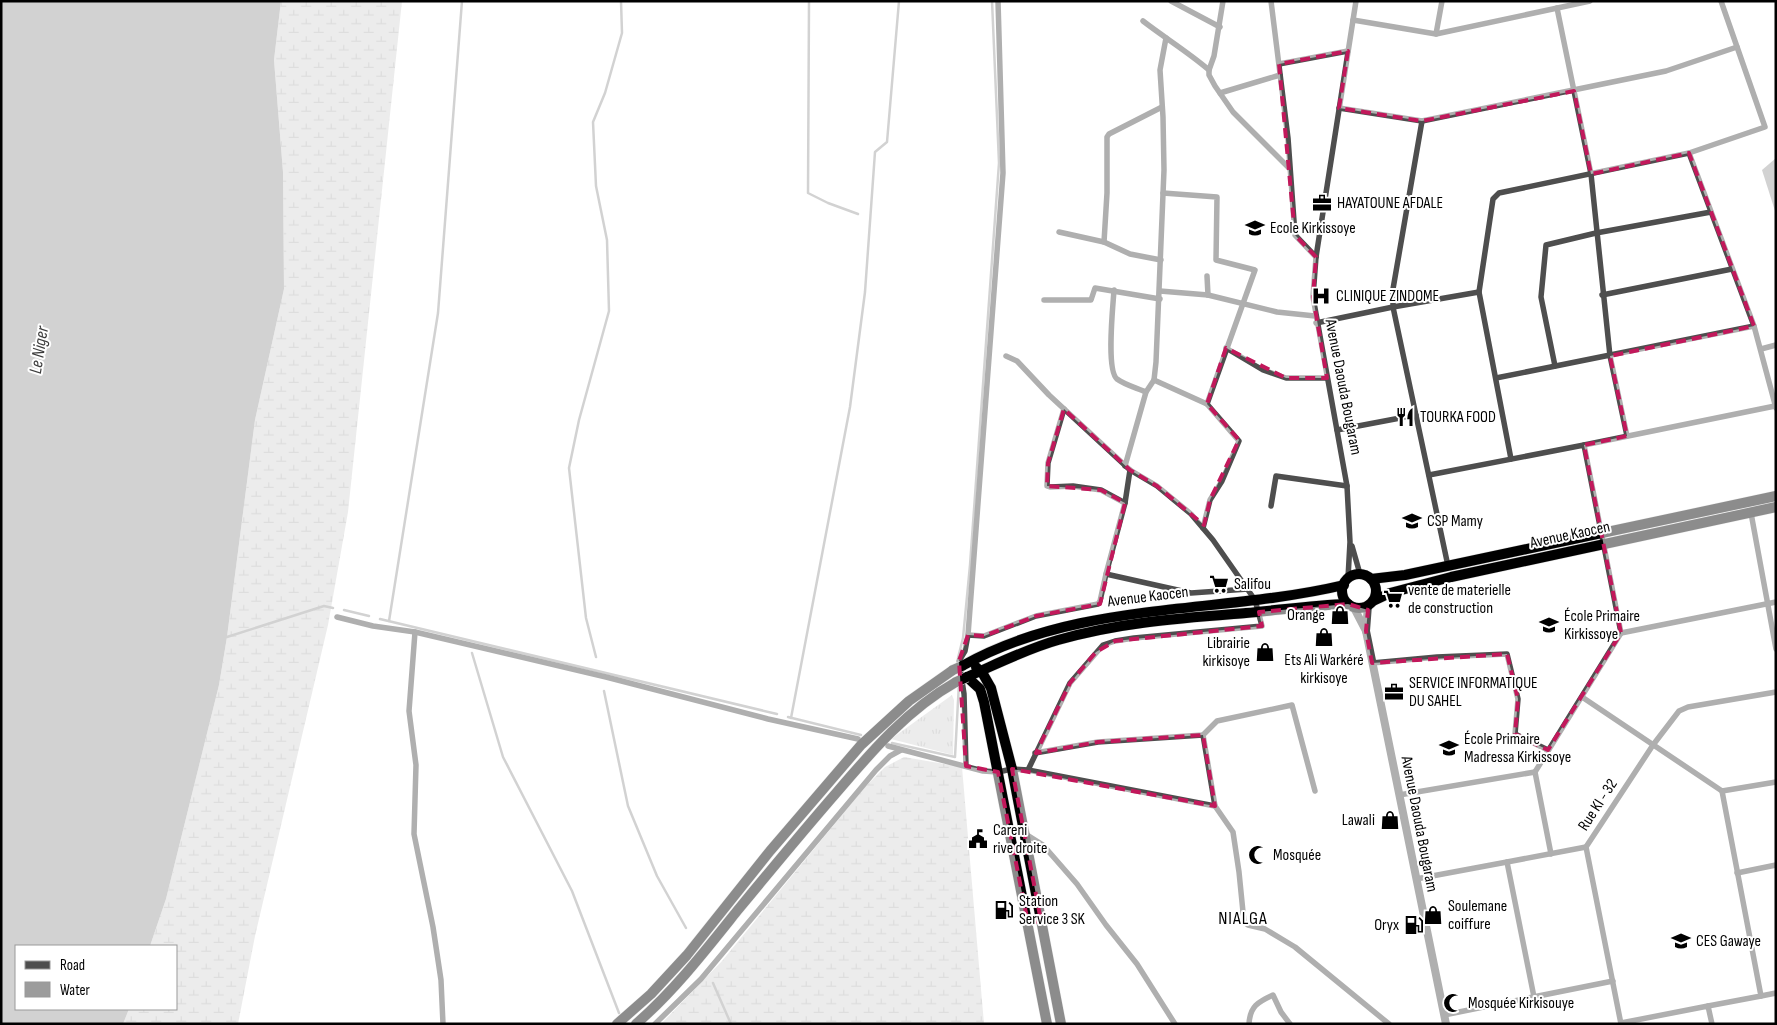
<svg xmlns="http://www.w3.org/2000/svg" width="1777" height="1025" viewBox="0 0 1777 1025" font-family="'Sofia Sans Condensed',sans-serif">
	<defs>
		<pattern id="grass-tufts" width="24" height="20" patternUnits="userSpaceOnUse" patternTransform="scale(1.25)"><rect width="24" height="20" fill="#d5d5d5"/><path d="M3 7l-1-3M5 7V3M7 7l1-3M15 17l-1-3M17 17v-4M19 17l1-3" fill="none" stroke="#b5b5b5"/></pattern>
		<pattern id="wetland-marsh" width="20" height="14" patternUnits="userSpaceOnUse" patternTransform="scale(1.25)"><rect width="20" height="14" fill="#d5d5d5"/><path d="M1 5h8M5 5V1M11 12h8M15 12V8" fill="none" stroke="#b5b5b5"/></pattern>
	</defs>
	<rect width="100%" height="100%" fill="#fff"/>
	<path fill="url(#grass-tufts)" d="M952 695 954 700 953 755 891 739Z"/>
	<g fill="url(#wetland-marsh)">
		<path d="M281 1H402L348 512 328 625 255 936 238 1024H123L129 1009H176V946H150L166 899 219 685 227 637 255 420 284 289 283 172 274 60Z"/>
		<path d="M904 757 962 767 984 1024H661L722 961 865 787 885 767Z"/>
	</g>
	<g fill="#9c9c9c">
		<path d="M1 1H281L274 60 283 172 284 289 255 420 227 637 219 685 166 899 150 946H16V1009H129L123 1024H1Z"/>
		<path d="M1776 158V214L1762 170Z"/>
	</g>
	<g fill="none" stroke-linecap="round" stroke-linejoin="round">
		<g stroke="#9c9c9c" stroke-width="2.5">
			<path d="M809 1 808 193 828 203 858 214"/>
			<path d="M344 610 369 616"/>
			<path d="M380 619 777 714"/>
			<path d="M389 621 438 313 462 1"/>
			<path d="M227 637 324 606 333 608"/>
			<path d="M472 653 503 757 572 891 619 1013"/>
			<path d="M596 657 586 618 569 468 579 420 609 311 607 240 596 186 593 122 605 93 622 33 621 1"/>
			<path d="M958 658 963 638 970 565 999 163 992 1"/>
			<path d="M604 691 628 806 657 876 686 928"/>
			<path d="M788 717 861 735"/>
			<path d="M791 718 850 407 865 292 875 152 887 142 899 1"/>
			<path d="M892 743 955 757 959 683"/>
			<path d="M713 983 731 1024"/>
		</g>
		<g stroke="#dbdbdb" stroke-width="11">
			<g id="trunk">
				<circle cx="1359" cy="591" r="17"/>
				<path d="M1371 579 1405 575 1776 496"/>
				<path d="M1373 601 1390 593 1451 577 1776 507"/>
				<path d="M962 666C1079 600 1217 615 1344 585"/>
				<path d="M976 667 983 674 991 688 1012 769 1061 1024"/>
				<path d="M967 677C997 664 1026 649 1058 640 1120 622 1183 618 1246 613 1280 610 1314 605 1348 604"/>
				<path d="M967 677 980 689 984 702 1047 1024"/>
				<path d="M617 1024 651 994 687 955 770 851 861 745 909 701 953 670"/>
				<path d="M636 1024C674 991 705 951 737 911 770 871 803 831 837 792 872 751 908 709 956 682"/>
			</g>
		</g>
		<g stroke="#4e4e4e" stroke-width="5.5">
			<path d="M1171 1 1220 27"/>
			<path d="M1271 1 1288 138 1295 235 1316 257"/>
			<path d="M1557 8 1591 174 1610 356 1627 436"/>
			<path d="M1353 20 1436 34 1590 1"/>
			<path d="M1143 21C1165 38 1188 52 1209 70L1214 56 1223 1"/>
			<path d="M1436 34 1442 1"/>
			<path d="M1279 64 1348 51"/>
			<path d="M1209 70V75L1215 86 1233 112 1289 168"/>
			<path d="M1220 93 1280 75"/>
			<path d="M1339 108 1422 121 1666 71 1737 47"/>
			<path d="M1422 121 1393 289V307L1448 566"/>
			<path d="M1689 153 1754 326 1776 408"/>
			<path d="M1059 232 1104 242 1130 254 1161 260"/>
			<path d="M1104 242 1107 193V137L1109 134 1162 107"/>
			<path d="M1207 276 1208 295"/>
			<path d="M1114 290C1113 306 1106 370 1117 379 1125 385 1137 388 1146 392"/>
			<path d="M1160 291 1208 295 1277 312 1315 316"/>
			<path d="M1602 295 1732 269"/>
			<path d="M1044 300H1091L1095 288 1160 299"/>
			<path d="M1316 323 1393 307 1479 292"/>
			<path d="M1226 348 1263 370 1286 378H1327"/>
			<path d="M1761 349 1776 345"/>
			<path d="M1006 356 1017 361 1049 395 1130 470 1157 486 1191 514 1213 540 1255 600 1262 626 1134 638 1115 641 1103 645 1070 683 1028 770"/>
			<path d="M1555 366 1541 297 1546 245 1596 233 1711 212"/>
			<path d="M1496 378 1754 326"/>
			<path d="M1154 380 1207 404 1255 270 1216 260 1217 197 1163 193"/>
			<path d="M1064 409 1048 463 1047 486 1050 487 1073 486 1101 490 1125 503"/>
			<path d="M1337 430 1416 415"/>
			<path d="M1584 445 1775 406"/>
			<path d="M1511 459 1479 292 1493 199 1499 193 1689 153 1765 127 1721 1"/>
			<path d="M1125 466 1146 392 1154 380 1156 362 1164 170 1163 117 1160 70 1166 38"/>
			<path d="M1130 470 1125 503 1106 574 1191 593 1248 589"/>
			<path d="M1429 475 1584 445 1621 633 1535 772 1551 854"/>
			<path d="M1271 506 1276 476 1347 486"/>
			<path d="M1751 513 1776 649"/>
			<path d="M1203 528 1210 500 1222 481 1239 441 1207 404"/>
			<path d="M1352 546 1360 574"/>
			<path d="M1348 578 1350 542 1347 486 1313 297 1316 257 1356 1"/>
			<path d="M337 617 373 626 415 632 606 677 768 719 858 739"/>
			<path d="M415 632 409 711 416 765 414 834 433 927 441 980 443 1024"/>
			<path d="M1621 633 1776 602"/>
			<path d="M968 635 984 636 1036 616 1098 604 1100 601 1106 574"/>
			<path d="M1372 663 1437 657 1507 654 1518 699 1515 734 1548 750"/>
			<path d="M1582 697 1722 791 1776 782"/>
			<path d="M1203 735 1215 806 1233 832 1239 872 1244 922 1248 925 1265 929 1295 947 1389 1024"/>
			<path d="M888 746 983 771 998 772 1012 769 1028 770 1215 806"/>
			<path d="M1035 753 1098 742 1203 735 1217 721 1292 705 1315 791"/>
			<path d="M966 766 964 694 959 661 965 651 968 635 1003 173 998 1"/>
			<path d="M1399 795 1535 772"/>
			<path d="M1024 833 1043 845 1077 884 1106 925 1137 964 1175 1024"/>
			<path d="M1507 862 1586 847"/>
			<path d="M1737 873 1776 865"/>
			<path d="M1416 879 1507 862 1534 997"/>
			<path d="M1761 996 1776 993"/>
			<path d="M1708 1006 1761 996 1722 791"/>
			<path d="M1444 1015 1613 981"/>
			<path d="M1621 1023 1708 1006 1712 1024"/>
			<path d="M655 1024 701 979 876 770 890 756 901 750"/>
			<path d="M1249 1024C1250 1006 1258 1002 1273 995L1281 1012 1290 1024"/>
			<path d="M1621 1024 1586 847 1653 745 1679 711 1688 707 1776 692"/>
		</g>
		<g stroke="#4e4e4e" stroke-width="8">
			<path d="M1353 606 1366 631 1446 1024"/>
			<path d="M1366 631 1368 605"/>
		</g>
		<use href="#trunk" stroke="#000" stroke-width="10"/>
		<g stroke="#dbdbdb" stroke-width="11" stroke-linecap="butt">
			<g id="trunk-bridge">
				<path d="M953 670 962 666"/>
				<path d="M956 682 967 677"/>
			</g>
		</g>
		<use href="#trunk-bridge" stroke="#000" stroke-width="10"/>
	</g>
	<path d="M0 0H1777V1025H0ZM1348 51 1339 108 1422 121 1574 91 1591 174 1689 153 1754 326 1610 356 1627 436 1584 445 1621 633 1548 750 1515 734 1518 699 1507 654 1372 663 1366 631 1368 610 1348 604 1259 612 1262 626 1115 641 1096 652 1070 683 1036 753 1098 742 1203 735 1215 806 1012 769 1041 921 1028 923 998 772 966 766 959 661 968 635 984 636 1036 616 1100 604 1125 503 1101 490 1047 486 1048 463 1064 409 1130 470 1157 486 1204 525 1210 500 1239 440 1207 404 1226 348 1286 378H1327L1313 297 1316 257 1295 235 1279 64Z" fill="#fff" fill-opacity=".55" fill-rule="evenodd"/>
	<path fill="none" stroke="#c2185b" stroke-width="4" stroke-dasharray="10 6" stroke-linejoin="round" d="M1348 51 1339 108 1422 121 1574 91 1591 174 1689 153 1754 326 1610 356 1627 436 1584 445 1621 633 1548 750 1515 734 1518 699 1507 654 1372 663 1366 631 1368 610 1348 604 1259 612 1262 626 1115 641 1096 652 1070 683 1036 753 1098 742 1203 735 1215 806 1012 769 1041 921 1028 923 998 772 966 766 959 661 968 635 984 636 1036 616 1100 604 1125 503 1101 490 1047 486 1048 463 1064 409 1130 470 1157 486 1204 525 1210 500 1239 440 1207 404 1226 348 1286 378H1327L1313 297 1316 257 1295 235 1279 64Z"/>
	<defs>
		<g id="office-bare" transform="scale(1.5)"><path d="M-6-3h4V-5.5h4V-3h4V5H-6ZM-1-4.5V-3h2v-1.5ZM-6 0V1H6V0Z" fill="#000" stroke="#fff" stroke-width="2.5" paint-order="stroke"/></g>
		<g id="school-bare" transform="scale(1.5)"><path d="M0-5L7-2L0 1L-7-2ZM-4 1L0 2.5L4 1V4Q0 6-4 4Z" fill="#000" stroke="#fff" stroke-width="2.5" paint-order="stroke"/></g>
		<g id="hospital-bare" transform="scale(1.5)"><path d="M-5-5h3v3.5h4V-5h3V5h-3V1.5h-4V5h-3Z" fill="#000" stroke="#fff" stroke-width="2.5" paint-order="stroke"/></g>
		<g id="restaurant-bare" transform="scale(1.5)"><path d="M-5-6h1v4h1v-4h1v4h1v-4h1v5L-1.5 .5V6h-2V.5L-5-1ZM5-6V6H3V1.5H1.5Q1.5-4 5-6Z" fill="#000" stroke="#fff" stroke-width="2.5" paint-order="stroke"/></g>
		<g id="supermarket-bare" transform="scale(1.5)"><path d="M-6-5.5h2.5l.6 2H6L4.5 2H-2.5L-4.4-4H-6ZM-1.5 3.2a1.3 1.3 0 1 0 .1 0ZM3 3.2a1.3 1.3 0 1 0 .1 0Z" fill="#000" stroke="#fff" stroke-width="2.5" paint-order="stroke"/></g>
		<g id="shop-bare" transform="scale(1.5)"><path d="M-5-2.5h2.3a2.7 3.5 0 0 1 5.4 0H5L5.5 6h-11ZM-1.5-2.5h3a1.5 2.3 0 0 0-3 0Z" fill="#000" stroke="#fff" stroke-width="2.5" paint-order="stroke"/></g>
		<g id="civic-bare" transform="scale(1.5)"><path d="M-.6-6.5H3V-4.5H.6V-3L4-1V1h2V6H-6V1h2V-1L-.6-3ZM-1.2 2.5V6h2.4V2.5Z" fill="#000" stroke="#fff" stroke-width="2.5" paint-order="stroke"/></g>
		<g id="mosque-bare" transform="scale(1.5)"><path d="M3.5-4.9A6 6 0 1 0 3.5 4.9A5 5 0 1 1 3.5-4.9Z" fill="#000" stroke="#fff" stroke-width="2.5" paint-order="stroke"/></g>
		<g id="fuel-bare" transform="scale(1.5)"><path d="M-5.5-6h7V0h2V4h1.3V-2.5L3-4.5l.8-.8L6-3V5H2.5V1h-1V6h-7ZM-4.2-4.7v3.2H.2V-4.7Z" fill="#000" stroke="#fff" stroke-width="2.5" paint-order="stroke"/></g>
	</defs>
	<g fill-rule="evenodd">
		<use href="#office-bare" x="1322" y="203"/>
		<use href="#school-bare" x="1255" y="228"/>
		<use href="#hospital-bare" x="1321" y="296"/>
		<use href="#restaurant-bare" x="1405" y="417"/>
		<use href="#school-bare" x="1412" y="521"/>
		<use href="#supermarket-bare" x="1219" y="584"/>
		<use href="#supermarket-bare" x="1393" y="599"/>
		<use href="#shop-bare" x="1340" y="615"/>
		<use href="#school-bare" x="1549" y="625"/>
		<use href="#shop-bare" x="1324" y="637"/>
		<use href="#shop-bare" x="1265" y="652"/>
		<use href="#office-bare" x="1394" y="692"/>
		<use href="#school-bare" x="1449" y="748"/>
		<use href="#shop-bare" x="1390" y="820"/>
		<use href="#civic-bare" x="978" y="839"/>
		<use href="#mosque-bare" x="1258" y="855"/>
		<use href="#fuel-bare" x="1004" y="910"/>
		<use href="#shop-bare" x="1433" y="915"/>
		<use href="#fuel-bare" x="1414" y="925"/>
		<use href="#school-bare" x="1681" y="941"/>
		<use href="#mosque-bare" x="1453" y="1003"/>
	</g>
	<g text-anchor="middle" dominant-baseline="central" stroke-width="4" stroke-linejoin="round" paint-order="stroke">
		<g font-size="16" fill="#000" stroke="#fff" text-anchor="start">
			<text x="1337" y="203">HAYATOUNE AFDALE</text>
			<text x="1270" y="228">Ecole Kirkissoye</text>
			<text x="1336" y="296">CLINIQUE ZINDOME</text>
			<text x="1420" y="417">TOURKA FOOD</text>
			<text x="1427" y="521">CSP Mamy</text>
			<text x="1234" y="584">Salifou</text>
			<text x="1408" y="590">vente de materielle<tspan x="1408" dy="18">de construction</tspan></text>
			<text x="1325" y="615" text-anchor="end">Orange</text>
			<text x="1564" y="616">École Primaire<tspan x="1564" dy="18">Kirkissoye</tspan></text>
			<text x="1250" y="643" text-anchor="end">Librairie<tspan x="1250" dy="18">kirkisoye</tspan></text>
			<text x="1324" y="660" text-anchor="middle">Ets Ali Warkéré<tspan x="1324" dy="18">kirkisoye</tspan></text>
			<text x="1409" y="683">SERVICE INFORMATIQUE<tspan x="1409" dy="18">DU SAHEL</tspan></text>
			<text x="1464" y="739">École Primaire<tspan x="1464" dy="18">Madressa Kirkissoye</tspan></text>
			<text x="1375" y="820" text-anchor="end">Lawali</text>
			<text x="993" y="830">Careni<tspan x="993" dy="18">rive droite</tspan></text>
			<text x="1273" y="855">Mosquée</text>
			<text x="1019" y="901">Station<tspan x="1019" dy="18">Service 3 SK</tspan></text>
			<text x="1448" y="906">Soulemane<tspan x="1448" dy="18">coiffure</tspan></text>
			<text x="1399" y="925" text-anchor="end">Oryx</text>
			<text x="1696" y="941">CES Gawaye</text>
			<text x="1468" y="1003">Mosquée Kirkisouye</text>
		</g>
		<g font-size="16" fill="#000" stroke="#fff">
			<text transform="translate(1343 387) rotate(79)">Avenue Daouda Bougaram</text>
			<text transform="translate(1570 535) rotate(-12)">Avenue Kaocen</text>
			<text transform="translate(1148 597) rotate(-7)">Avenue Kaocen</text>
			<text transform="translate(1598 805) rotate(-57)">Rue KI - 32</text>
			<text transform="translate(1419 824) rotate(79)">Avenue Daouda Bougaram</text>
		</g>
		<g font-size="18" font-style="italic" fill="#3d3d3d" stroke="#fff">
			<text transform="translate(39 350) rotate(-81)">Le Niger</text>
		</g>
		<g font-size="18" letter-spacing="1" fill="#000" stroke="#fff">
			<text x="1243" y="918">NIALGA</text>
		</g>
	</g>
	<rect width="1777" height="1025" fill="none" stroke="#000000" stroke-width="5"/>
	<rect x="15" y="945" width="162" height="65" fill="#ffffff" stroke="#999999"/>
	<rect x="25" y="961" width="25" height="8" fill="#4e4e4e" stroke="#999999"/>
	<text x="60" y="970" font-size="15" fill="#000000">Road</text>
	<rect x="25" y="982" width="25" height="15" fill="#9c9c9c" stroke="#999999"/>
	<text x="60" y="995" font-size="15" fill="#000000">Water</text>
</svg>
